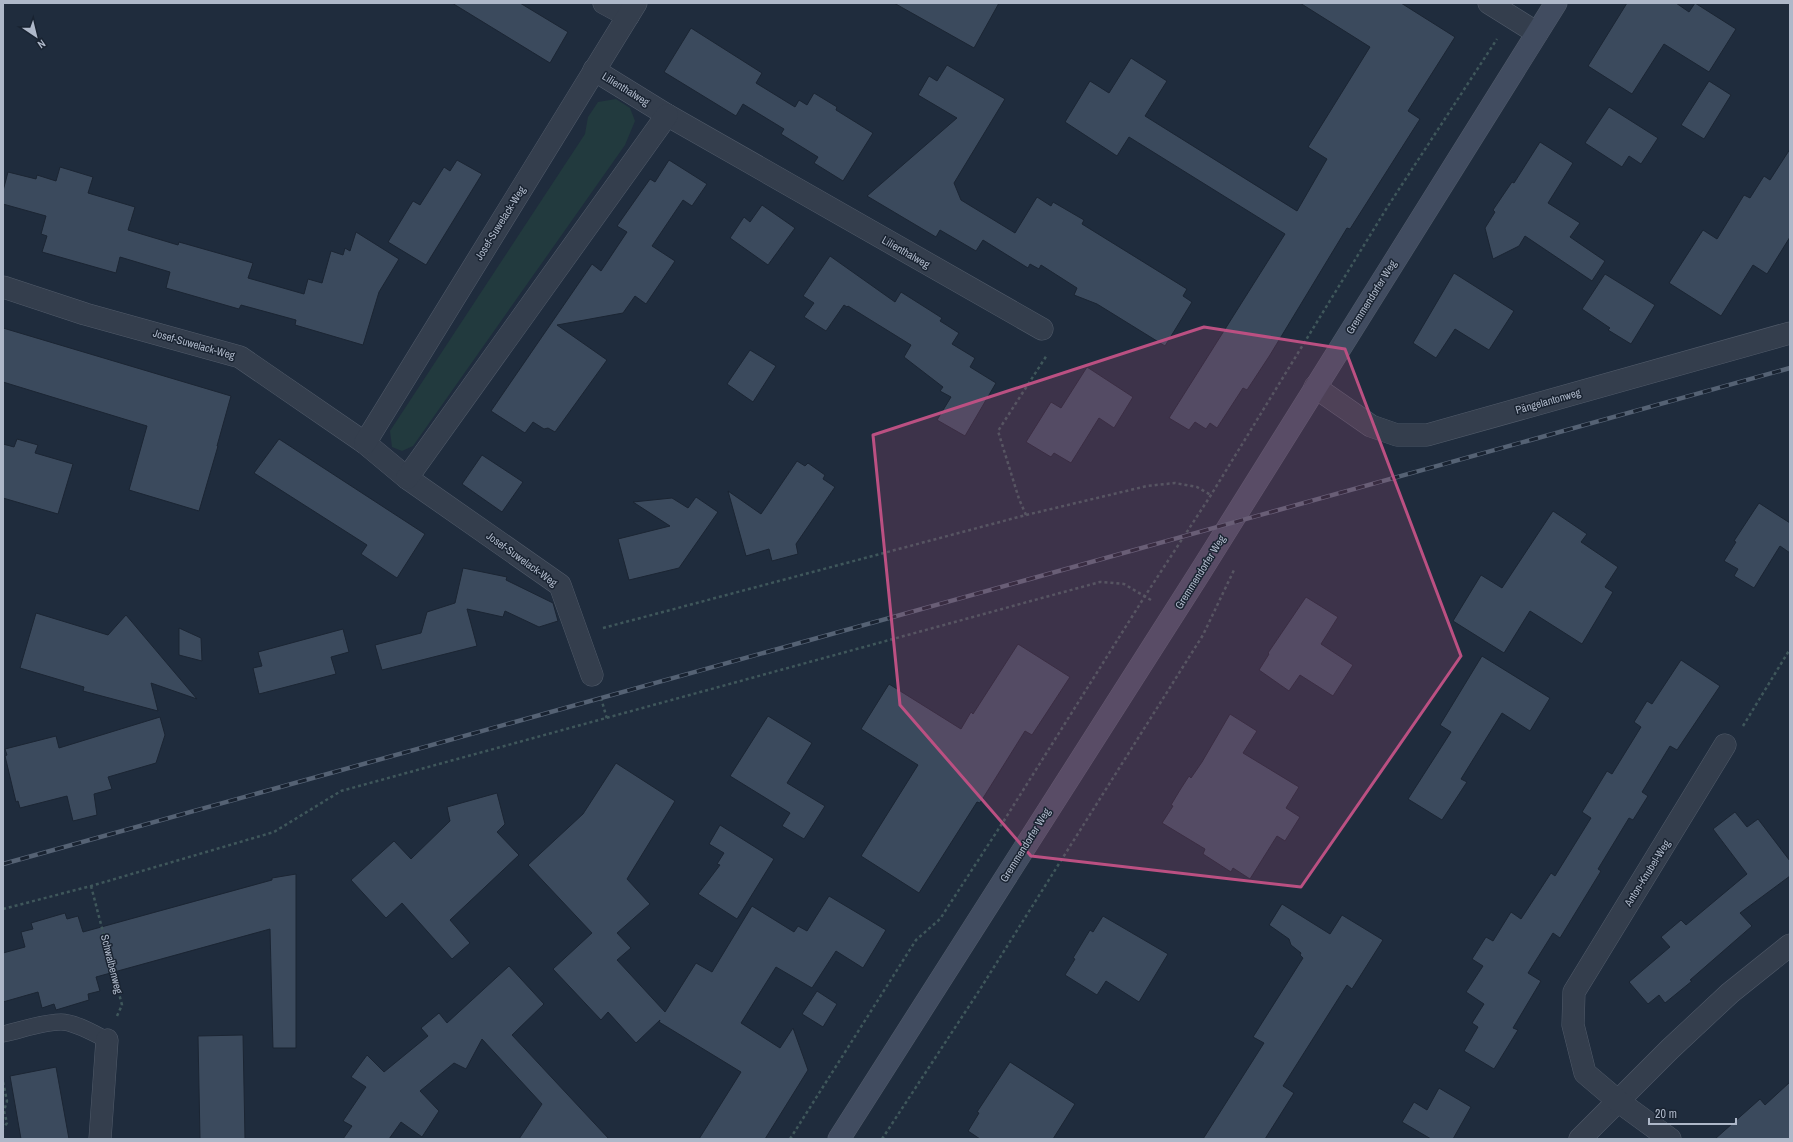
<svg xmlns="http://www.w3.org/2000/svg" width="1793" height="1142" viewBox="0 0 1793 1142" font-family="'Archivo Narrow',sans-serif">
	<rect width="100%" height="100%" fill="#1f2c3d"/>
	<path fill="#223a3e" d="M616 99 630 108 635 121 625 145 413 446 402 451 392 447 390 431 585 134 588 117 598 102Z"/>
	<g fill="#3b4a5d" stroke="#1b2533">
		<path d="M452 3H520L568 32 550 63Z"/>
		<path d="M894 3H999L974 48Z"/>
		<path d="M1300 3H1401L1455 37 1408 111 1420 119 1350 229 1347 228 1270 355 1247 390 1243 388 1217 428 1210 423 1206 429 1195 422 1189 430 1169 418 1285 234 1129 137 1117 156 1065 122 1090 81 1109 93 1131 58 1167 81 1145 116 1297 211 1327 159 1308 147 1370 47Z"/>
		<path d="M1627 3H1676L1689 12 1695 3 1736 29 1709 72 1664 44 1632 94 1588 66Z"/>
		<path d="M691 28 762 73 756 83 795 107 799 100 807 105 814 93 837 107 836 110 873 133 843 181 814 163 818 157 781 134 784 129 743 104 736 116 664 72Z"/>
		<path d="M947 65 1005 99 954 183 961 200 1015 233 1037 197 1051 206 1053 202 1084 220 1082 224 1187 289 1183 296 1192 302 1165 346 1097 304 1074 295 1077 288 1041 265 1039 269 1030 264 1028 268 983 240 976 251 940 230 936 237 867 196 957 118 918 95 929 76 937 81Z"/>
		<path d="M1709 81 1731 95 1704 139 1681 125Z"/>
		<path d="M1609 107 1658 138 1641 164 1629 156 1622 167 1585 143Z"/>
		<path d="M1540 142 1573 163 1548 203 1580 223 1570 237 1605 261 1592 281 1525 236 1519 246 1493 259 1485 228 1495 212 1493 210 1512 182 1514 183Z"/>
		<path d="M1790 149V237L1767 274 1753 265 1721 316 1669 283 1703 230 1717 239 1744 195 1750 198 1764 176 1770 180Z"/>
		<path d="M457 160 482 174 426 265 388 242 413 201 420 205 444 167 450 171Z"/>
		<path d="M669 160 707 184 692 206 683 200 652 246 675 261 646 304 635 296 623 313 557 325 607 360 555 432 548 428 544 429 533 422 525 433 491 411 592 264 601 271 627 232 617 226 650 179 655 182Z"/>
		<path d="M60 167 93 177 88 193 135 207 128 230 178 245 179 242 253 263 248 278 304 294 308 279 322 283 331 251 343 255 345 248 350 251 356 232 399 259 379 292 363 345 295 325 296 320 241 305 239 309 166 288 170 272 120 257 116 273 42 252 47 236 41 234 46 216 3 204V191L8 172 36 179 37 175 56 181Z"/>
		<path d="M762 205 795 228 768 265 730 238 744 217 750 222Z"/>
		<path d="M830 256 895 302 901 292 942 318 940 321 959 333 952 344 975 358 970 367 996 383 965 436 937 420 951 397 940 391 943 387 904 357 911 345 848 306 847 307 844 305 826 331 804 317 814 303 803 296Z"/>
		<path d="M1454 273 1514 311 1489 350 1455 329 1436 358 1413 343Z"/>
		<path d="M1605 274 1655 305 1631 344 1608 330 1610 328 1582 309Z"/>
		<path d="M3 328 231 396 217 446H218L199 511 129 490 147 426 3 382Z"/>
		<path d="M750 350 776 366 753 402 727 384Z"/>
		<path d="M1087 367 1133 397 1114 428 1099 418 1071 463 1054 453 1051 457 1026 442 1051 402 1061 408Z"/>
		<path d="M17 439 38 445 35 453 73 464 58 514 3 498V444L14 447Z"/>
		<path d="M279 439 425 534 397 578 361 554 367 545 254 473Z"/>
		<path d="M482 455 523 482 502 512 462 484Z"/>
		<path d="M797 461 805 466 808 463 825 475 823 479 835 487 796 544 798 554 772 561 769 549 746 556 728 491 761 514Z"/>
		<path d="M696 497 718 512 679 568 629 580 618 539 670 526 633 502 672 498 688 508Z"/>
		<path d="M1759 503 1790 523V553L1780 546 1754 588 1734 576 1738 569 1724 561 1736 542 1734 541Z"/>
		<path d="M1553 511 1587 534 1581 542 1618 567 1605 587 1613 592 1582 644 1530 611 1504 653 1453 621 1481 575 1502 588Z"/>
		<path d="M463 568 507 577 506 580 553 603 558 621 539 627 505 611 503 617 467 609 477 646 382 670 375 645 421 633 427 612 455 603Z"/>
		<path d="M1306 597 1338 617 1321 644 1353 665 1333 696 1300 675 1289 691 1259 670 1269 654 1268 653Z"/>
		<path d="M36 613 108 635 126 615 197 699 151 683 158 711 83 691 84 687 20 668Z"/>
		<path d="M179 628 201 638 202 661 179 655Z"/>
		<path d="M343 629 349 652 331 657 336 674 259 694 253 668 262 666 258 652Z"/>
		<path d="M1018 644 1070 677 1032 735 1025 731 980 803 977 802 919 893 861 856 918 765 861 729 889 684 961 729 971 712 973 714Z"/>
		<path d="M1482 656 1550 698 1530 731 1502 713 1461 779 1467 782 1442 820 1408 799 1451 732 1440 725Z"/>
		<path d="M1681 660 1720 686 1677 750 1670 746 1642 792 1648 796 1633 820 1629 818 1598 869 1601 871 1560 938 1553 933 1528 973 1541 981 1513 1028 1518 1030 1494 1069 1464 1051 1478 1027 1472 1023 1484 1004 1466 992 1483 966 1472 959 1486 937 1493 941 1511 912 1521 919 1551 873 1555 876 1591 818 1582 812 1607 771 1612 774 1641 727 1634 722 1647 701 1652 704Z"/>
		<path d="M1230 714 1257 731 1243 753 1299 787 1286 808 1300 817 1285 841 1277 836 1250 879 1233 868 1231 872 1203 854 1205 849 1162 823 1173 806 1171 805 1180 790 1189 776 1191 778 1202 762Z"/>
		<path d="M768 716 812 743 787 783 825 806 804 839 782 826 790 813 730 776Z"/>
		<path d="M160 717 165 735 156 763 108 777 112 789 94 794 97 815 73 821 67 796 20 808 18 801 16 802 5 756 7 755 5 749 56 736 59 748Z"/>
		<path d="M616 763 675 801 627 879 650 904 617 933 631 948 617 960 665 1012 696 963 712 972 752 906 794 932 798 926 807 931 829 896 886 930 863 968 836 951 812 988 776 967 741 1023 780 1048 793 1028 808 1070 765 1139H699L741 1072 659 1022 660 1020 636 1043 608 1012 601 1020 553 969 592 933 528 865 583 814Z"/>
		<path d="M497 793 505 824 497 832 519 855 450 920 470 943 452 959 402 903 386 918 351 880 394 841 411 859 450 821 447 807Z"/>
		<path d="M1735 812 1747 827 1758 819 1790 861V876L1740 913 1752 926 1690 980 1692 981 1665 1003 1659 995 1648 1004 1629 982 1670 947 1661 937 1681 920 1686 925 1747 874 1713 829Z"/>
		<path d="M720 825 774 859 737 919 698 894 720 865 717 864 724 853 709 844Z"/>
		<path d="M296 874V1048H273L270 929 96 977 100 991 88 994 89 1000 56 1010 54 1004 42 1008 38 992 3 1002V953L25 947 21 932 33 929 31 923 65 913 67 919 78 916 83 932 272 880V878Z"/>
		<path d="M1282 904 1330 934 1342 915 1383 940 1352 989 1347 985 1283 1086 1294 1093 1265 1139H1203L1264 1043 1253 1037 1303 958 1300 955 1301 953 1291 945 1289 939 1269 925Z"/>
		<path d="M1103 916 1168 954 1139 1002 1106 981 1097 995 1065 975 1075 959 1073 958 1090 930 1093 932Z"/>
		<path d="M509 966 544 1004 512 1035 609 1139H519L542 1104 482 1039 466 1069 454 1063 420 1091 439 1111 422 1137 401 1122 389 1139H343L352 1126 343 1121 366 1087 351 1077 367 1055 384 1072 428 1036 421 1028 439 1013 447 1023Z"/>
		<path d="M817 991 837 1004 823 1027 802 1014Z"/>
		<path d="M243 1035 245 1139H200L198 1036Z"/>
		<path d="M1010 1062 1075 1104 1053 1139H980L968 1131 979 1113 977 1112Z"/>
		<path d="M56 1067 69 1139H21L10 1076Z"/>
		<path d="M1790 1082V1139H1715L1760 1099 1765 1105Z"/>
		<path d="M1439 1088 1471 1107 1453 1139H1431L1402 1122 1414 1102 1427 1110Z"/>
	</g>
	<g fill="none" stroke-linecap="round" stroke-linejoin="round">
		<g stroke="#515b6a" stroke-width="17">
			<path id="lane" d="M3 1034C22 1030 42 1022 61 1022 75 1022 95 1034 107 1040"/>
		</g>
		<g stroke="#515b6a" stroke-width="23">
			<g id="street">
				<path d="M604 3 628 16"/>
				<path d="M1489 3 1537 33"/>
				<path d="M594 70 667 115 1042 329"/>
				<path d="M3 287 85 314 240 357 365 443 407 478 560 585 592 675"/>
				<path d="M1315 387 1371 426 1397 435H1427L1790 333"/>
				<path d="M365 443 636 3"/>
				<path d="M407 478 667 115"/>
				<path d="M100 1139 107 1040"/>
				<path d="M1580 1139 1670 1049 1730 993 1790 945"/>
				<path d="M1670 1139 1618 1101 1585 1073 1573 1025 1574 992 1725 745"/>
			</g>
		</g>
		<g stroke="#515b6a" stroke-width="23">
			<path id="secondary" d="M839 1139 1199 574 1556 3"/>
		</g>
		<g stroke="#3f575b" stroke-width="2.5" stroke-dasharray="3 3" stroke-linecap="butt">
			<path d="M1026 515 1019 499 998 431 1047 355"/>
			<path d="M603 628 1026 515 1147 486 1175 483 1197 487 1211 495"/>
			<path d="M601 698 607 719"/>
			<path d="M1743 726 1790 649"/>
			<path d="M91 886 122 1005 117 1016"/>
			<path d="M3 909 91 886 274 832 341 791 1100 582 1124 584 1151 600"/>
			<path d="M3 1082 7 1101 4 1111 7 1123 3 1128"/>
			<path d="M790 1139 916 940 940 919 1005 819 1145 596 1211 495 1388 206 1497 39"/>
			<path d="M882 1139 977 994 1203 635 1234 570"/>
		</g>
		<use href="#lane" stroke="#343e4d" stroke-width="16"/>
		<use href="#street" stroke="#343e4d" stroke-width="22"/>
		<use href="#secondary" stroke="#414c60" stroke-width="22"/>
		<g stroke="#556274" stroke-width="4.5">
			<path id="rail" d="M3 864 1790 368"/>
		</g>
		<use href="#rail" stroke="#192331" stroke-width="3" stroke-dasharray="9" stroke-linecap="butt"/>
	</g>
	<path fill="#bb5082" fill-opacity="0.2" stroke="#bb5082" stroke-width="3" stroke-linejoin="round" d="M1204 327 1345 349 1461 656 1301 887 1031 856 900 705 873 435Z"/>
	<g text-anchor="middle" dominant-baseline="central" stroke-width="3" stroke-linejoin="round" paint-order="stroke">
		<g font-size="11" fill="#aeb8c9" stroke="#192331">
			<text transform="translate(626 89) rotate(32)">Lilienthalweg</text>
			<text transform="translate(500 223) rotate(-58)">Josef-Suwelack-Weg</text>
			<text transform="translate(906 252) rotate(30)">Lilienthalweg</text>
			<text transform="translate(1371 297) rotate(-58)">Gremmendorfer Weg</text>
			<text transform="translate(194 344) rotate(16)">Josef-Suwelack-Weg</text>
			<text transform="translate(1548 401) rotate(-16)">Pängelantonweg</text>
			<text transform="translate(522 559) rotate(36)">Josef-Suwelack-Weg</text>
			<text transform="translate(1200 572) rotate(-58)">Gremmendorfer Weg</text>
			<text transform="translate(1025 845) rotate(-58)">Gremmendorfer Weg</text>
			<text transform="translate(1647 873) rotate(-58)">Anton-Knubel-Weg</text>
			<text transform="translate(112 964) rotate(76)">Schwalbenweg</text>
		</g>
	</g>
	<rect width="1793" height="1142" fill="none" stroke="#aeb8c9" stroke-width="8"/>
	<g transform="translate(36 36) rotate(145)" stroke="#192331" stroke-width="3" paint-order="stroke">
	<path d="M0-3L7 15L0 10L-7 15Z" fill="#aeb8c9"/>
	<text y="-6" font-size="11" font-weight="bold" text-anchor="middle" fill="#aeb8c9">N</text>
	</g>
	<path d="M1649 1118v6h87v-6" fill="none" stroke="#aeb8c9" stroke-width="2"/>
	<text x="1655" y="1118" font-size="12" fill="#aeb8c9" stroke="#192331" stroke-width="3" paint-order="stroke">20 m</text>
</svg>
